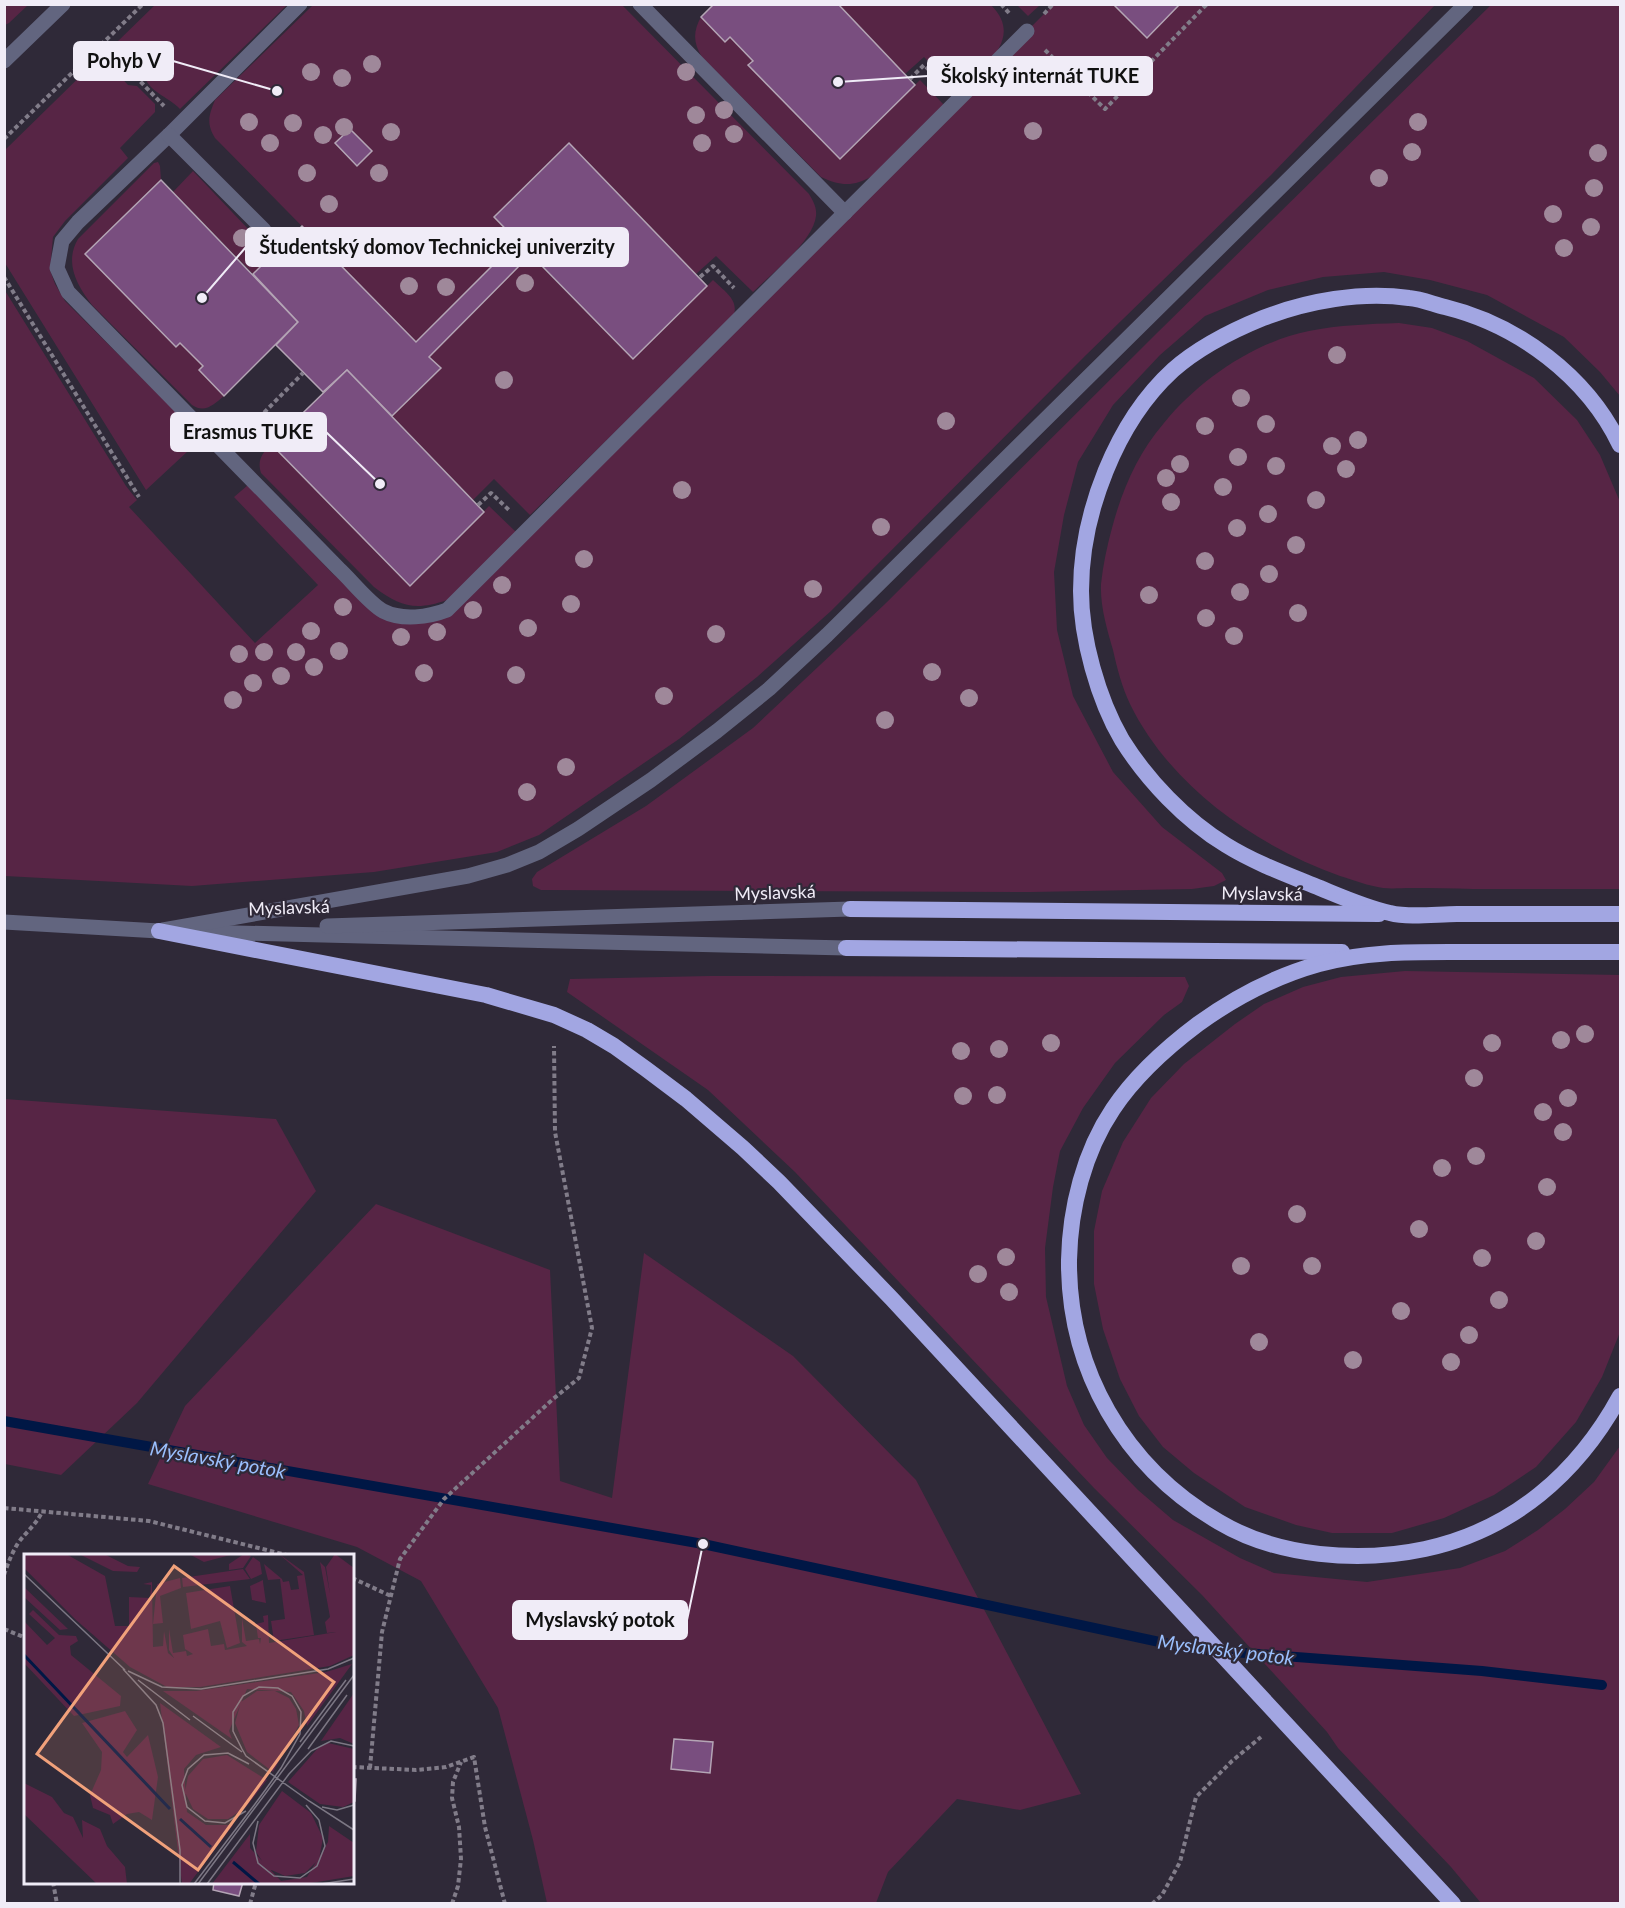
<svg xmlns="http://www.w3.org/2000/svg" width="1625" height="1908" viewBox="0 0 1625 1908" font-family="Lato,sans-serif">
	<rect width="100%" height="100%" fill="#2f2938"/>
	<g fill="#572545">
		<path d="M5 4H28V5L9 23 5 25Z"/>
		<path d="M1492 4 1620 5V396L1600 372 1564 337 1487 295 1430 280 1384 272 1323 277 1268 290 1205 316 1160 355 1113 405 1078 462 1064 515 1054 572 1057 630 1073 696 1113 772 1162 827 1222 873 1226 880 1214 886 1192 889 1031 892 541 890 533 886 532 879 537 872 646 806 753 728 885 604 1158 332Z"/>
		<path d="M155 5V4L287 5 180 109C169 97 146 91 144 73L116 43Z"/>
		<path d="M313 5H622L809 194C813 201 817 207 816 216 813 242 771 274 753 292L716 256 696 274 569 143 494 217 517 241 416 342 215 138C206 123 209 115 215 100Z"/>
		<path d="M838 5H991C1025 39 983 67 958 91L924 57 905 74Z"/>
		<path d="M1017 5H1040L1028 16Z"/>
		<path d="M1053 5H1435L1271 175 1085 356 831 611 757 677 679 739 539 835 497 852 374 872 192 886 5 876 4 289 126 486 137 500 129 507 255 643 318 585 234 497 248 485 333 574 384 611 432 615 845 213Z"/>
		<path d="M701 17 725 41 730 37 753 61 749 65 840 159 920 80 944 105 872 176C854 187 840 186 821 177L702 57C693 43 693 31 701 17Z"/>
		<path d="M101 56 128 85 137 86 155 104V112L120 148 128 158 65 221 53 237 50 270 55 284 65 301 202 438 146 490 5 263V150Z"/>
		<path d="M158 162 160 166 161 180 85 254 175 346 180 343 203 366 199 370 224 396C214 404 205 414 192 405L92 305C77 285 64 263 78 239L154 163Z"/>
		<path d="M193 171 273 255 253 274 173 192Z"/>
		<path d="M530 255 633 359 713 280C725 292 740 300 733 317L530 515 494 479 473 500 392 416 440 369 429 357Z"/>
		<path d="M1399 323 1432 328 1467 341 1534 378 1577 420 1600 455 1620 502V889C1571 889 1522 889 1473 889 1453 888 1432 888 1411 888 1402 888 1392 889 1383 888 1369 886 1353 880 1340 876 1256 846 1170 786 1130 704 1122 687 1117 668 1113 650 1107 629 1100 606 1101 584 1103 565 1107 546 1112 528 1122 490 1138 453 1164 423 1199 380 1254 342 1309 331 1339 325 1369 324 1399 323Z"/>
		<path d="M271 444 410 586 489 506 517 533 447 600C416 611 400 607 374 587L261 473C257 460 262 454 271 444Z"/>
		<path d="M1405 971 1620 975V1332L1602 1377 1576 1422 1536 1467 1494 1495 1444 1518 1392 1533H1332L1296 1525 1245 1507 1194 1473 1163 1447 1139 1416 1120 1379 1103 1329 1094 1284V1231L1102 1191 1123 1142 1151 1098 1184 1064 1235 1024 1264 1004 1303 987 1341 977Z"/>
		<path d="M710 976 1185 977 1189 986 1182 1002 1164 1015 1115 1063 1083 1108 1060 1151 1053 1187 1045 1248 1046 1297 1067 1386 1084 1425 1107 1458 1138 1490 1173 1520 1240 1558 1274 1573 1367 1582 1460 1568 1505 1551 1538 1530 1565 1509 1594 1482 1620 1446V1903H1481L1451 1867 1338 1748 1327 1732 1202 1595 1094 1488 795 1172 708 1090 567 992 570 979Z"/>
		<path d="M5 1099 276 1119 316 1191 137 1403 61 1475 5 1464Z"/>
		<path d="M376 1204 550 1270 560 1481 612 1498 644 1253 793 1356 916 1480 1081 1794 1020 1810 957 1799 888 1872 876 1903H547L533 1840 498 1708 421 1581 357 1547 148 1484 185 1406Z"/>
	</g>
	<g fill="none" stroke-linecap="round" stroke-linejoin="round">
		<path stroke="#001745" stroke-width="10" d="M4 1421 703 1544 1192 1649 1482 1671 1602 1685"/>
	</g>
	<g fill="#794e7f" stroke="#b4a5b5" stroke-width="1.5">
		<path d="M714 4H838L915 85 840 159 748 65 753 61 730 37 725 42 701 17Z"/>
		<path d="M1113 4H1180L1147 38Z"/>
		<path d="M350 129 372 151 357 166 335 143Z"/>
		<path d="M569 143 707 286 633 359 494 217Z"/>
		<path d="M161 180 298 322 224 396 199 370 203 366 180 343 176 347 85 254Z"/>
		<path d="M302 226 416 342 517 241 530 255 429 357 441 368 392 416 347 370 323 392 276 345 298 322 253 274Z"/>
		<path d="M347 370 484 512 410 586 271 444Z"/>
		<path d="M674 1739 713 1742 710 1773 671 1769Z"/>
		<path d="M352 1779H356L355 1801H352Z"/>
		<path d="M214 1882H243L239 1896 213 1890Z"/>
	</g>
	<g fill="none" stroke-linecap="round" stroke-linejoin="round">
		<g stroke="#817c89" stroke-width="4" stroke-dasharray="4.5 3" stroke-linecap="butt">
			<path d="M1001 4 1009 13"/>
			<path d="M1044 14 1053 4"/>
			<path d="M104 44 164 106"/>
			<path d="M1045 50 1105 109 1207 4"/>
			<path d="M910 79 924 65 941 82"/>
			<path d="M4 139 143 4"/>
			<path d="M4 277 139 497"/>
			<path d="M700 277 713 266 734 288"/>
			<path d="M243 434 303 373"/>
			<path d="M478 505 491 493 510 511"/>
			<path d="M4 1508 149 1521 291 1556"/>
			<path d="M4 1575C8 1563 12 1553 18 1543 27 1531 35 1526 42 1512"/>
			<path d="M352 1578 391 1596"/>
			<path d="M4 1629 26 1638"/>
			<path d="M352 1767 416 1770 446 1767 474 1757 485 1827 505 1904"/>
			<path d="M370 1768 382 1632 400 1559 444 1499 553 1399 579 1378 592 1328 555 1132 554 1046"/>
			<path d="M53 1882 57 1904"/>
			<path d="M250 1904 256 1882"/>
			<path d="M452 1904 458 1886 461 1859 459 1827 452 1798 453 1782 461 1762"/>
			<path d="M1152 1904 1162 1895 1180 1862 1196 1797 1232 1761 1261 1737"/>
		</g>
		<g stroke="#62657f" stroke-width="15">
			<path d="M300 4 169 135 78 222 62 241 57 268 68 292 339 569C352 581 369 603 383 611 402 621 429 617 447 610L1027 31"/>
			<path d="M640 4 845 213"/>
			<path d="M169 135 264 230"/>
		</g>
		<path stroke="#62657f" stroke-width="15" d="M4 61 63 4"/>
		<g stroke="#62657f" stroke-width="15">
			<path d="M4 922 159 931 846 948"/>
			<path d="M327 926 850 909"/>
			<path d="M163 930 468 876 507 865 539 852 578 829 651 780 717 731 769 689 827 635 1466 4"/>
		</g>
		<g stroke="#a2a6e2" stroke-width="16">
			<path d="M1620 445C1587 376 1518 325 1445 307 1433 304 1421 299 1409 298 1361 291 1307 301 1263 318 1231 331 1199 347 1173 370 1116 422 1081 514 1081 591 1081 638 1098 699 1122 740 1147 780 1185 820 1226 845 1255 863 1288 875 1320 888 1342 897 1367 908 1390 913 1409 918 1437 914 1457 914 1511 914 1566 914 1620 914"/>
			<path d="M850 909 1379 914"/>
			<path d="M159 931 486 995 554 1015 587 1030 614 1046 646 1069 686 1099 743 1148 779 1182 892 1299 1453 1904"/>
			<path d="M846 948 1342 952"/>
			<path d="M1620 952C1568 952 1515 952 1462 952 1414 952 1366 951 1319 964 1276 976 1234 998 1198 1024 1166 1048 1135 1076 1113 1109 1084 1152 1070 1208 1069 1260 1068 1369 1124 1467 1219 1522 1278 1557 1359 1563 1425 1549 1513 1530 1578 1473 1620 1396"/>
		</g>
	</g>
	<g fill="#9f889a">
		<circle cx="372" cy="64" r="9"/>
		<circle cx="311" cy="72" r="9"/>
		<circle cx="686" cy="72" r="9"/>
		<circle cx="342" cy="78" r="9"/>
		<circle cx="724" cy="110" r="9"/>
		<circle cx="696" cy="115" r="9"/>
		<circle cx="249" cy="122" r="9"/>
		<circle cx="1418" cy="122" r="9"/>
		<circle cx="293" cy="123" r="9"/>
		<circle cx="344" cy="127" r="9"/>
		<circle cx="1033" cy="131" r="9"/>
		<circle cx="391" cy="132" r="9"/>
		<circle cx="734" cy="134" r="9"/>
		<circle cx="323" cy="135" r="9"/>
		<circle cx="270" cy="143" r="9"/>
		<circle cx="702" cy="143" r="9"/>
		<circle cx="1412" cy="152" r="9"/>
		<circle cx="1598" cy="153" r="9"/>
		<circle cx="307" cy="173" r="9"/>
		<circle cx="379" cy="173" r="9"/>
		<circle cx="1379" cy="178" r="9"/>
		<circle cx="1594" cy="188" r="9"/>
		<circle cx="329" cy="204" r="9"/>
		<circle cx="1553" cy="214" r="9"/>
		<circle cx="1591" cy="227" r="9"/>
		<circle cx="242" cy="238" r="9"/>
		<circle cx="1564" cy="248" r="9"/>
		<circle cx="465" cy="257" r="9"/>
		<circle cx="525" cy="283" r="9"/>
		<circle cx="409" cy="286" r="9"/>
		<circle cx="446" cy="287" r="9"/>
		<circle cx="1337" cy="355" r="9"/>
		<circle cx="504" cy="380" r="9"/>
		<circle cx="1241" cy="398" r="9"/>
		<circle cx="946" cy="421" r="9"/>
		<circle cx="1266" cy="424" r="9"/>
		<circle cx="1205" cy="426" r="9"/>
		<circle cx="1358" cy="440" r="9"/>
		<circle cx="1332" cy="446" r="9"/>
		<circle cx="1238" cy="457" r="9"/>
		<circle cx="1180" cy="464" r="9"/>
		<circle cx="1276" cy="466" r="9"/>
		<circle cx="1346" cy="469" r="9"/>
		<circle cx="1166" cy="478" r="9"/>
		<circle cx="1223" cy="487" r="9"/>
		<circle cx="682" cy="490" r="9"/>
		<circle cx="1316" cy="500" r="9"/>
		<circle cx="1171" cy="502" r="9"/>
		<circle cx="1268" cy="514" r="9"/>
		<circle cx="881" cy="527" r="9"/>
		<circle cx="1237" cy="528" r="9"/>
		<circle cx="1296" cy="545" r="9"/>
		<circle cx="584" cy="559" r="9"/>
		<circle cx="1205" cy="561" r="9"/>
		<circle cx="1269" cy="574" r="9"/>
		<circle cx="502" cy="585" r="9"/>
		<circle cx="813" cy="589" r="9"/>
		<circle cx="1240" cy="592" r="9"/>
		<circle cx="1149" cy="595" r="9"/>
		<circle cx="571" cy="604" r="9"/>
		<circle cx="343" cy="607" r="9"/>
		<circle cx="473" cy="610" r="9"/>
		<circle cx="1298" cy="613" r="9"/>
		<circle cx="1206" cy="618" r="9"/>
		<circle cx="528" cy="628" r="9"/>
		<circle cx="311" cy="631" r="9"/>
		<circle cx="437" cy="632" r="9"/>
		<circle cx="716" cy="634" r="9"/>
		<circle cx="1234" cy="636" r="9"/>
		<circle cx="401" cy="637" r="9"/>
		<circle cx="339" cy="651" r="9"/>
		<circle cx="264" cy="652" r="9"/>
		<circle cx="296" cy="652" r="9"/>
		<circle cx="239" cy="654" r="9"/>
		<circle cx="314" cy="667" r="9"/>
		<circle cx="932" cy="672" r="9"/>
		<circle cx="424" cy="673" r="9"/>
		<circle cx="516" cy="675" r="9"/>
		<circle cx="281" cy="676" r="9"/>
		<circle cx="253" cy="683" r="9"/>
		<circle cx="664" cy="696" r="9"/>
		<circle cx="969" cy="698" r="9"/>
		<circle cx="233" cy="700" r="9"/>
		<circle cx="885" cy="720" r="9"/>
		<circle cx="566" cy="767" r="9"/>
		<circle cx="527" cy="792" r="9"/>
		<circle cx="1585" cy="1034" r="9"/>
		<circle cx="1561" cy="1040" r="9"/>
		<circle cx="1051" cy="1043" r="9"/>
		<circle cx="1492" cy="1043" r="9"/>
		<circle cx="999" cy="1049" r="9"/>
		<circle cx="961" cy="1051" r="9"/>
		<circle cx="1474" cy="1078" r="9"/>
		<circle cx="997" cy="1095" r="9"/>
		<circle cx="963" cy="1096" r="9"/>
		<circle cx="1568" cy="1098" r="9"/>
		<circle cx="1543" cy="1112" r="9"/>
		<circle cx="1563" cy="1132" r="9"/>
		<circle cx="1476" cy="1156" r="9"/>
		<circle cx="1442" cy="1168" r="9"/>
		<circle cx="1547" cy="1187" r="9"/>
		<circle cx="1297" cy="1214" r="9"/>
		<circle cx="1419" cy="1229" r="9"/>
		<circle cx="1536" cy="1241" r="9"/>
		<circle cx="1006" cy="1257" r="9"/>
		<circle cx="1482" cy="1258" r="9"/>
		<circle cx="1241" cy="1266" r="9"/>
		<circle cx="1312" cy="1266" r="9"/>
		<circle cx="978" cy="1274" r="9"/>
		<circle cx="1009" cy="1292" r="9"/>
		<circle cx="1499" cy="1300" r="9"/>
		<circle cx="1401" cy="1311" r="9"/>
		<circle cx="1469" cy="1335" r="9"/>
		<circle cx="1259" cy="1342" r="9"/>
		<circle cx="1353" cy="1360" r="9"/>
		<circle cx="1451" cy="1362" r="9"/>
	</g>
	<g text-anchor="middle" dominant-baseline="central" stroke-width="4.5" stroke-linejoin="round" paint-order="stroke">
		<g font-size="18" fill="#f0ecf7" stroke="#2f2938">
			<text transform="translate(775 892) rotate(-2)">Myslavská</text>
			<text transform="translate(1262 893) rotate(1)">Myslavská</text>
			<text transform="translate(289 907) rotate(-2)">Myslavská</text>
		</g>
		<g font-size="20" font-style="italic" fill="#9abffd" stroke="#2f2938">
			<text transform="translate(218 1459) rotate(10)">Myslavský potok</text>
			<text transform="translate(1226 1649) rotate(7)">Myslavský potok</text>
		</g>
	</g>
	<g transform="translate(24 1554)">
		<rect width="330" height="330" fill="#2f2938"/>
		<path d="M0 0H42L81 22 91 72H105V43L126 44 127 31 119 30 128 28 129 93 139 92 140 77 144 99 150 104 145 96V75L149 99 162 97 163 102 169 100 161 95 159 81 184 75 187 92 200 90 201 96 223 92 218 88V64L222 87 235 85 236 90 237 84H234L232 70 240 68 239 62 244 61 245 89 312 78 303 79 301 68 306 63 296 8 301 13 306 40 302 13 311 0 330 14V101L306 112 176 133H143L106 113 52 66 0 14ZM55 0H80L104 12 116 13 113 18 89 17ZM165 0H210L180 8ZM220 0 227 2 219 14 205 16V10ZM255 0 280 18 290 81 250 87 247 67 261 65 256 25 244 26 240 10 258 25 259 28 265 27 267 36 275 35 273 22 279 21ZM229 3 236 8 238 20 227 25 221 15ZM219 15 226 25 159 33 158 24ZM156 24 157 34 136 42 139 69 129 70 133 30ZM239 26V28L242 49 228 46 226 32ZM206 32 216 89 203 94 196 67 167 75 162 39ZM0 33 44 75 36 76 0 43ZM9 56 35 81 52 82 54 87 46 92 47 101 97 142 96 152 50 162 0 109V67L23 91 31 84 5 60ZM328 110 283 172 280 157 267 138 223 135 205 177 208 185 139 137H172L302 118ZM233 137H251L265 144 272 155 275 171 249 218 223 198 211 169 217 148ZM330 139V190L316 184 297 187ZM136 149 197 193 172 201 160 215 163 258 182 271H209L165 330H158ZM101 157 113 176 99 198 103 203 124 181 134 223 128 266 115 258 103 260 89 270 86 261 69 254 66 241 77 216 78 198 58 169ZM304 189 330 195V248L319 253 296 250 264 228 294 194ZM203 201 243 226 222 253 204 265H184L169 255 161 238 164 222 179 205ZM0 229 28 243 40 259 49 263 59 284 58 266 76 275 83 292 101 313 103 330H73L0 260ZM258 237 287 259 299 284 295 305 281 319 261 322 243 314 232 298 235 271ZM305 272 330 289V322L281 330H188L226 280V294L257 327 283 323 304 288Z" fill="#572545"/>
		<path fill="none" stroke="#001745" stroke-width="3" d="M0 101 146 255M156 265 187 293M209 308 235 330"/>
		<path fill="none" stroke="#7c7784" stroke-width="1.5" d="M0 20 101 116M99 115 132 151 139 169 156 296V330M104 117 138 133 177 135 304 115 330 104M114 126 166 166M169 162 218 198M276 188 322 126M284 195 323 141M298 253 313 256 330 251M222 257 201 269 181 267 163 253 158 231 164 215 180 201 204 199 225 210M234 267 229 289 234 309 250 322 276 324 293 312 301 292 295 266 282 251M170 330 231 250 242 235 257 214 276 180 277 158 268 142 254 134 235 133 219 142 209 158V177L218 195 222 202 285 247 330 276M174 330 330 121M183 330 265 220 287 197 307 187 330 192M297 330 330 325"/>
		<path fill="#f1a17b" fill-opacity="0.15" stroke="#f1a17b" stroke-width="3" d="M150 12 310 128 174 316 13 200Z"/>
		<rect width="330" height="330" fill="none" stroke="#f0ecf7" stroke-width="3"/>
	</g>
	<path fill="none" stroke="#f0ecf7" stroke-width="2" d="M277 91L173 61M838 82L928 76M202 298L246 247M380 484L326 432M703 1544L687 1620"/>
	<g fill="#f0ecf7" stroke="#2f2938" stroke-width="2">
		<circle cx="277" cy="91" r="6"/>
		<circle cx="838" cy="82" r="6"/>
		<circle cx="202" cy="298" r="6"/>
		<circle cx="380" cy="484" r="6"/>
		<circle cx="703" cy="1544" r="6"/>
	</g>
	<g fill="#f0ecf7" stroke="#f0ecf7" stroke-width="2">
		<rect x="74" y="42" width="99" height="38" rx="6"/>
		<rect x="928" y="57" width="224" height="38" rx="6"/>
		<rect x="246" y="228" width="382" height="38" rx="6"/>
		<rect x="171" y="413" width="155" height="38" rx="6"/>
		<rect x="513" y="1601" width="174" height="38" rx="6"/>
	</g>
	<g font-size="20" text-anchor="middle" font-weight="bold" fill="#111">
		<text x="124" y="68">Pohyb V</text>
		<text x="1040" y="83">Školský internát TUKE</text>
		<text x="437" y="254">Študentský domov Technickej univerzity</text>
		<text x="248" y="439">Erasmus TUKE</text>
		<text x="600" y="1627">Myslavský potok</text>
	</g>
	<rect width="1625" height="1908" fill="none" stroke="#f0ecf7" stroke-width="12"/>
</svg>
